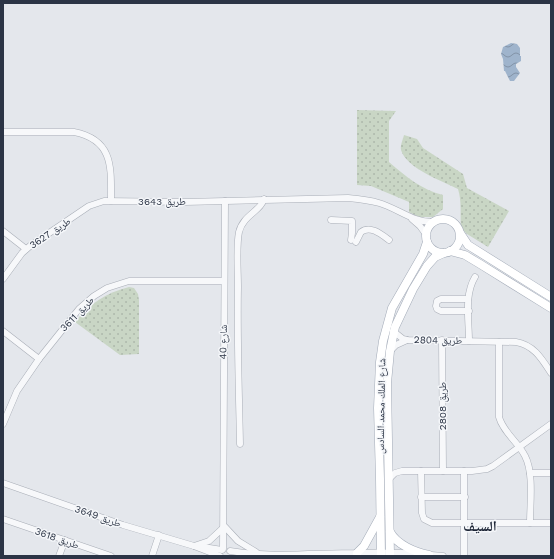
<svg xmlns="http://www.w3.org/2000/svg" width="554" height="559" viewBox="0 0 554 559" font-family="'Work Sans','Noto Naskh Arabic',sans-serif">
	<defs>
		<pattern id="grass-dots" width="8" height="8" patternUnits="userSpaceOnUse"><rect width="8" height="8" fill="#c9d6c5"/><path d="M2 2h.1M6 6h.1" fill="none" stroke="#adb8ab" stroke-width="1.8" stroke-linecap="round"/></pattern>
		<pattern id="water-waves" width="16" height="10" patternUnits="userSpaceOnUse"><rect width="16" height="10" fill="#9fb4cc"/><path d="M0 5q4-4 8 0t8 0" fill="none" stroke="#8293a7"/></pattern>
	</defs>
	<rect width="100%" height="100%" fill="#e4e7ec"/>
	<g fill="url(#grass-dots)">
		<path d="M357 110 396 111 389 121V162C405 176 422 190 443 195V209L433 217H419L409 212V202L371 186 357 185Z"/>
		<path d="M404 135 417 139 423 148 463 174 467 188 509 211 488 247 467 234 461 228C460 214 462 202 458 189 442 181 406 168 401 150 400 146 403 139 404 135Z"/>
		<path d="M129 287 134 288 138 294 139 300V354L120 355 75 322C90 303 106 293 129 287Z"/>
	</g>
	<path fill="url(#water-waves)" d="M511 43 517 44 520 48V56H521V61L516 64V67L520 73 514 81H510L505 71H504L503 59 501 54 503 47Z"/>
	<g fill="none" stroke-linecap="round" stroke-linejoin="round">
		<g stroke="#a9aeb7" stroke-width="7">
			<g id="minor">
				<path d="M3 132H74C114 140 111 168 111 201"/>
				<path d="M412 219 420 226 425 233"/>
				<path d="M331 220 352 221V233L351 240"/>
				<path d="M3 231 26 249"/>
				<path d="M356 242 361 232C370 225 381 234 389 240"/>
				<path d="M3 279 22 253 30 246 89 206 104 201 185 202 348 198C359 199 369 200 379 203 397 208 414 223 433 222"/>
				<path d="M468 299H441L437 301 436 306 437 309 441 311H469"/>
				<path d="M3 331 39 359"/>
				<path d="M393 331 403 339 407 340 516 342C534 345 542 359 551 373"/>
				<path d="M442 340 443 471"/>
				<path d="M469 341C469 320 464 295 475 277"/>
				<path d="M499 342V417C503 432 518 442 525 456 534 473 530 504 530 523"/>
				<path d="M390 351 396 345 407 340"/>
				<path d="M3 424 17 391 39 359 79 309 94 296 107 288 129 281H224"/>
				<path d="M240 444C239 392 237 339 238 287 238 271 236 247 239 232 243 215 261 211 264 199"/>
				<path d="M421 471 422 513 424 519 432 523H551"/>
				<path d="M464 471V556"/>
				<path d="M530 473H551"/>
				<path d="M389 479 395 473 402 471H472L487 469 493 466 551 424"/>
				<path d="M3 483 123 525 194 546 220 556"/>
				<path d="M421 497H465"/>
				<path d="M3 519 111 556"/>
				<path d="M225 527 238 541 256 552"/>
				<path d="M194 546 209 541 223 528"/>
				<path d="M203 547 222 550"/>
				<path d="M223 549 225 201"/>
				<path d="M230 551C272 558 315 553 358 553 386 552 415 553 443 556"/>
				<path d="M59 556 65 540"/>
				<path d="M152 556 159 535"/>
			</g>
		</g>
		<g stroke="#a3abb8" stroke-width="9">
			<g id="major">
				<circle cx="443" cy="236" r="17"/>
				<path d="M460 233 468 245 551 297"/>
				<path d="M450 251 465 255 480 264 551 308"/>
				<path d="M390 532C397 545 415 552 429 555"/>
				<path d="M357 553 364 546 380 517"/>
				<path d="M381 556 380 479 378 408 380 362 383 341 392 308 423 254 427 242"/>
				<path d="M390 556 387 383 390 351 395 327 413 289 427 266 435 257 444 253"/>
			</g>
		</g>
		<use href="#minor" stroke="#f7f8fa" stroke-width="6"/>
		<use href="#major" stroke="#fff" stroke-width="8"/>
	</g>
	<g text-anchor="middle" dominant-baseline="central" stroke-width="3" stroke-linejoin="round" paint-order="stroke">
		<g font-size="10" fill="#2b3445" stroke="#f4f6f9">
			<text x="162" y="201">طريق 3643</text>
			<text transform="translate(50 233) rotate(-34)">طريق 3627</text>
			<text transform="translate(77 314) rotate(-46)">طريق 3611</text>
			<text transform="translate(438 340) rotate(1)">طريق 2804</text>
			<text transform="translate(223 342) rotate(-89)">شارع 40</text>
			<text transform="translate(381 406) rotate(-89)">شارع الملك محمد السادس</text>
			<text transform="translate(442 406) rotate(-90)">طريق 2808</text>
			<text transform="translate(98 516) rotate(19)">طريق 3649</text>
			<text transform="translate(57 538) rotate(19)">طريق 3618</text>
		</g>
		<g font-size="14" font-weight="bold" fill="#1d2536" stroke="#f4f6f9">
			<text x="480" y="526">السيف</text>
		</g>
	</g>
	<rect width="554" height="559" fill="none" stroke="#2b3445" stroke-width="8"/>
</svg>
